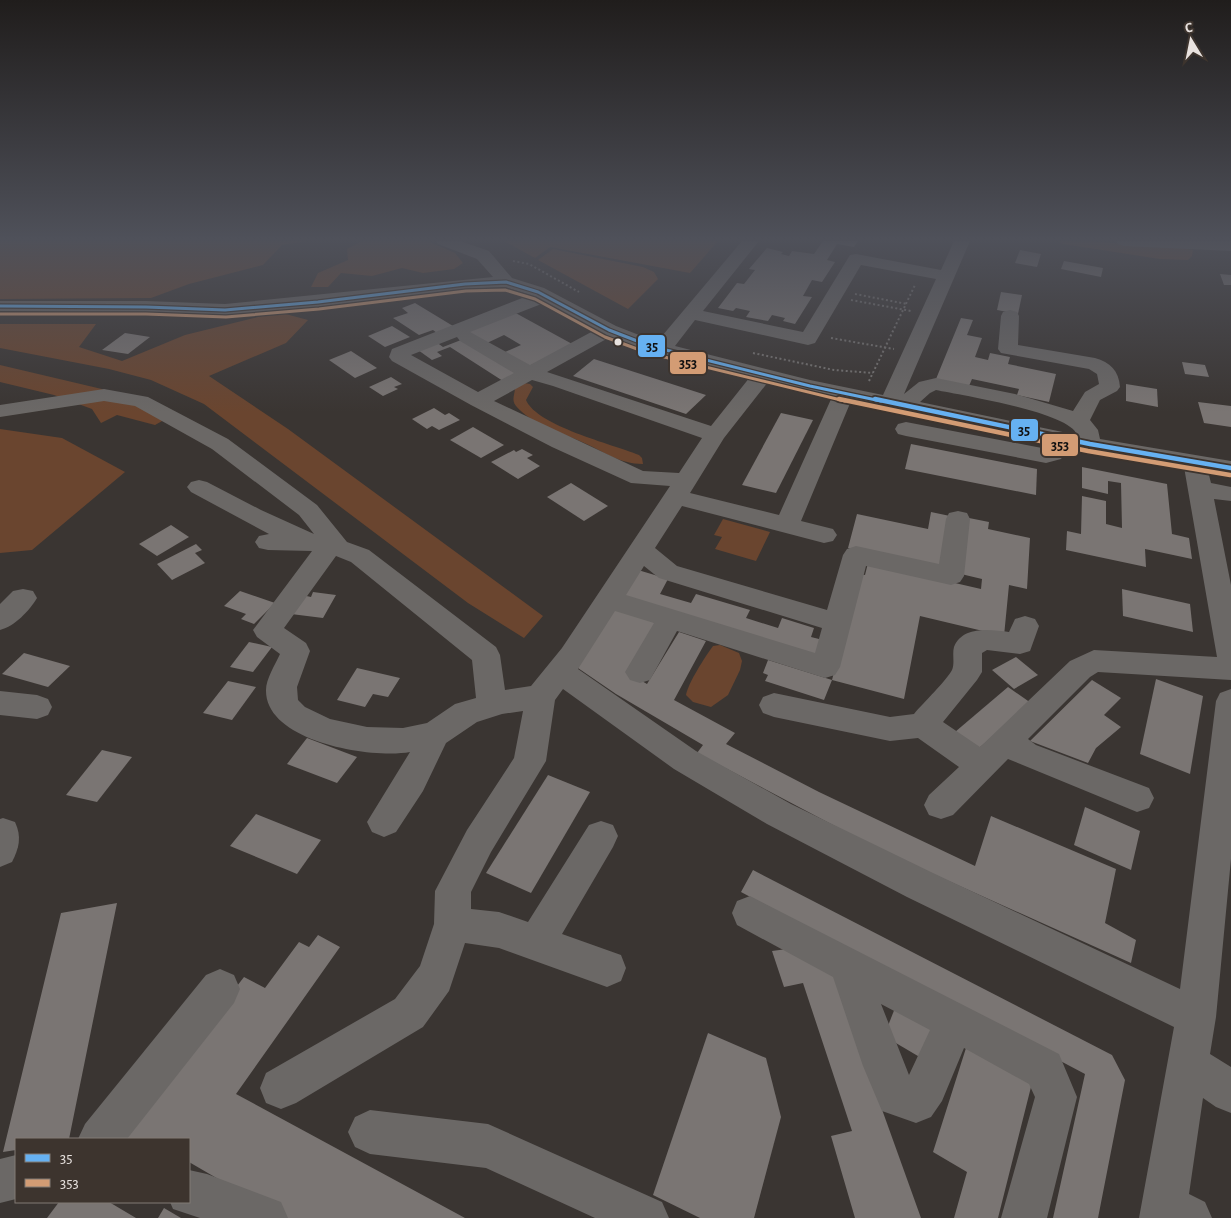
<svg xmlns="http://www.w3.org/2000/svg" width="1231" height="1218" viewBox="0 0 1231 1218" font-family="'Alegreya Sans',sans-serif">
	<rect width="100%" height="100%" fill="#3a3532"/>
	<g fill="#6a452f">
		<path d="M0 241H307L282 245 263 265 189 284 151 298 0 299Z"/>
		<path d="M362 241H427L455 253 463 263 454 269 423 273 402 268 372 276 341 273 328 287H311L318 273 348 260 347 249Z"/>
		<path d="M504 241H718L690 273 550 247 535 258Z"/>
		<path d="M1058 241C1090 241 1122 243 1153 246 1167 247 1179 247 1193 250L1192 256 1188 260 1160 259 1063 244Z"/>
		<path d="M553 249 643 267 654 272 658 279 628 309 538 260Z"/>
		<path d="M278 312 308 320 286 343 209 376 288 429 543 616 524 638 468 603 204 404 151 380 109 369 0 348V324H96L79 347 122 361 185 335Z"/>
		<path d="M0 365 123 394 164 420 155 425 117 415 101 423 92 409 54 395 0 382Z"/>
		<path d="M524 383 530 384 533 387 526 400C537 426 612 444 639 455L642 458 643 464C619 464 603 451 582 442 562 433 531 424 516 406 511 400 515 394 515 388Z"/>
		<path d="M0 429 62 438 125 472 32 550 0 553Z"/>
		<path d="M723 519 770 532 756 561 715 549 722 537 714 535Z"/>
		<path d="M720 645 739 653 742 661 740 670 728 695 711 707 693 702 686 695C688 683 705 657 713 646Z"/>
	</g>
	<g fill="#7a7573">
		<path d="M823 241H858L854 247 837 244 827 260 835 262 822 282 812 280 803 296 812 297 795 324 783 321 785 318 772 315 768 321 746 317 750 311 736 308 733 311 718 308 737 283 744 284 755 270 749 269 767 248 783 252 781 254 789 256 792 251 814 254Z"/>
		<path d="M1020 250 1041 254 1037 267 1015 263Z"/>
		<path d="M1064 261 1103 268 1101 277 1061 269Z"/>
		<path d="M1220 274 1231 275V285H1224Z"/>
		<path d="M1001 292 1022 295 1018 314 997 310Z"/>
		<path d="M415 303 453 326 437 333 433 330 419 335 393 318 408 313 402 308Z"/>
		<path d="M512 311 574 345 529 366 505 352 521 345 504 335 487 343 467 331Z"/>
		<path d="M961 318 973 320 967 335 982 338 975 357 988 360 990 353 1010 357 1008 364 1056 374 1049 402 1017 395 1019 389 972 379 969 386 936 379Z"/>
		<path d="M392 326 410 337 385 347 368 336Z"/>
		<path d="M125 333 150 337 128 354 102 350Z"/>
		<path d="M461 340 517 374 503 381 450 347 437 352 442 356 432 360 418 350 436 342 443 347Z"/>
		<path d="M351 351 377 368 355 378 329 360Z"/>
		<path d="M594 359 706 395 686 414 573 376Z"/>
		<path d="M1182 362 1205 365 1209 377 1185 374Z"/>
		<path d="M391 377 402 384 394 387 398 389 383 396 369 387Z"/>
		<path d="M1126 384 1157 389 1158 407 1126 401Z"/>
		<path d="M1198 402 1231 406V427L1204 423Z"/>
		<path d="M434 408 445 415 449 413 460 420 439 430 432 426 427 429 412 419Z"/>
		<path d="M781 413 813 420 776 493 742 485Z"/>
		<path d="M473 427 504 445 481 458 450 440Z"/>
		<path d="M911 444 1037 469 1036 495 905 469Z"/>
		<path d="M522 449 533 455 527 458 540 466 518 479 491 462 514 450 516 452Z"/>
		<path d="M1082 467 1167 484 1172 534 1189 538 1192 559 1145 549 1146 567 1066 550 1067 531 1081 534 1082 496 1106 501V524L1122 528 1121 483 1108 481V494L1082 488Z"/>
		<path d="M571 483 608 506 584 521 547 497Z"/>
		<path d="M931 512 950 516 942 569 848 548 857 514 928 529Z"/>
		<path d="M969 518 989 522 988 529 1030 538 1027 589 1009 585 1004 636 920 616 904 699 832 680 859 574 865 575 868 563 981 589 982 579 961 574Z"/>
		<path d="M171 525 189 537 157 556 139 544Z"/>
		<path d="M196 544 202 550 195 553 205 563 172 580 157 564Z"/>
		<path d="M638 570 668 579 660 594 691 603 696 594 750 610 746 618 778 628 782 618 814 628 811 637 823 640 817 657 621 597Z"/>
		<path d="M1122 589 1190 604 1193 632 1123 616Z"/>
		<path d="M240 591 275 603 254 624 241 619 246 614 224 606Z"/>
		<path d="M313 592 336 595 323 618 291 614 302 595 311 597Z"/>
		<path d="M614 609 656 623 628 673 647 684 679 632 706 641 674 700 735 733 726 744 819 792 975 866 991 816 1116 869 1105 923 1136 940 1131 963 884 852 697 753 703 745 616 694 575 666Z"/>
		<path d="M249 642 272 647 253 672 230 667Z"/>
		<path d="M24 653 70 666 48 687 2 674Z"/>
		<path d="M1016 657 1038 675 1014 689 992 670Z"/>
		<path d="M768 660 832 680 824 700 765 681 768 675 763 673Z"/>
		<path d="M357 668 400 678 388 697 373 694 365 707 337 700Z"/>
		<path d="M1156 679 1203 696 1190 774 1140 754Z"/>
		<path d="M1092 680 1121 698 1104 715 1121 727 1096 748 1088 763 1030 741Z"/>
		<path d="M228 681 256 687 232 720 203 713Z"/>
		<path d="M1008 687 1031 703 978 749 955 732Z"/>
		<path d="M307 738 357 757 337 783 287 764Z"/>
		<path d="M102 750 132 757 97 802 66 795Z"/>
		<path d="M548 775 590 792 531 893 486 873Z"/>
		<path d="M1085 807 1140 831 1131 870 1074 845Z"/>
		<path d="M256 814 321 840 297 874 230 846Z"/>
		<path d="M753 870 1112 1055 1125 1080 1098 1218H1053L1085 1074 741 892Z"/>
		<path d="M117 903 69 1139H16V1150L3 1152 61 913Z"/>
		<path d="M318 935 340 947 236 1094 465 1218H285L189 1162V1139H119L244 977 265 988 299 942 309 947Z"/>
		<path d="M794 948 829 962 921 1218H855L831 1136 852 1131 803 983 784 987 772 951Z"/>
		<path d="M895 1008 934 1029 923 1059 884 1036Z"/>
		<path d="M708 1033 766 1058 781 1117 754 1218H700L653 1195Z"/>
		<path d="M966 1048 1032 1083 998 1218H954L967 1172 933 1152Z"/>
		<path d="M59 1202H109L136 1218H47Z"/>
		<path d="M164 1208 181 1218H158Z"/>
	</g>
	<g fill="none" stroke-linecap="round" stroke-linejoin="round">
		<g stroke="#767371" stroke-width="2" stroke-dasharray="2 2.5" stroke-linecap="butt">
			<path d="M513 261 529 264 579 292"/>
			<path d="M855 294 907 304"/>
			<path d="M851 300 911 311"/>
			<path d="M831 338 894 349"/>
			<path d="M753 353 834 370 873 373"/>
			<path d="M869 381 915 285"/>
		</g>
		<g fill="#6b6866" fill-rule="evenodd">
			<path d="M436 241H460L489 251 512 278 544 288 616 326 657 342 742 241H759L703 311 803 332 850 255 856 254 941 270 954 241H970L904 394 919 382 936 378 1015 394 1073 411 1085 392 1099 384 1097 374 1089 369 1001 353 998 349 1001 316 1003 312 1010 310 1017 312 1019 316 1018 345 1095 358C1110 362 1119 371 1120 387L1117 391 1100 400 1090 420 1098 430 1100 439 1231 461V475L1208 471 1211 483 1231 487V501L1214 499 1231 585V680L1098 672 1090 677 1028 739 1036 745 1149 788 1154 798 1149 808 1137 812 1008 759 953 815 941 819 929 815 924 805 929 795 959 767 918 738 890 741 774 717 763 713 759 705 763 697 774 693 890 717 914 714C923 703 947 680 952 670 955 663 952 654 954 647 963 625 992 630 1009 632L1015 619 1025 616 1035 619 1039 626 1030 651 1020 654 987 650 982 653V672L977 680 943 722 980 747 1070 661 1094 650 1217 657 1184 467 1065 446 1064 454 1061 459 1046 463 906 436 898 434 895 429 898 424 906 422 1042 448 1043 441 851 401 801 521 833 529 837 535 833 541 824 543 682 506 655 548 677 566 827 610 843 555 847 549 856 546 939 564 946 519 949 513 958 511 967 513 970 519 964 576 960 582 951 585 866 566 840 667 835 675 825 678 677 631 650 680 640 683 630 680 625 672 654 623 615 611 578 669 696 751 791 804 933 873 1180 989 1216 701 1220 693 1231 689V859L1216 1017 1210 1054 1231 1067V1113L1216 1107 1203 1098 1189 1194 1205 1202 1212 1218H1139L1174 1027 907 897 767 824 674 769 563 689 555 700 546 761 491 852 471 892V909L499 912 528 922 589 825 601 821 613 825 618 836 613 847 562 934 621 955 626 968 621 981 607 987 499 948 465 943 449 991 423 1027 296 1103 281 1109 266 1103 260 1088 266 1073 395 999 420 966 434 924 435 891 467 830 514 758 523 711 502 714 477 722 446 743 423 791 396 832 384 837 372 832 367 822 410 752C372 759 265 742 266 690 266 679 275 665 280 654L257 637 253 630 312 551 268 550 259 548 255 542 259 536 269 534 191 492 187 487 191 482 199 480 207 482 261 510 314 534 299 515 212 449 135 406 104 401 0 417V405L104 389 148 397 228 439 317 505 347 542 369 550 496 647 500 655 505 690 531 686 562 648 670 486 631 483 552 447 471 405 392 361 389 357 392 349 530 295 505 287 465 289 318 307 225 316 146 313 0 311V301H146L225 304 493 277 477 259 438 244ZM861 265 936 279 883 395 810 380 675 346 695 320 808 345 815 343ZM544 303 595 330 530 365 470 332ZM457 337 460 341 514 373 478 392 411 355ZM610 337 643 350 750 377 711 426 547 372ZM532 380 553 386 702 438 679 473 643 471 494 401ZM768 382 832 397 779 515 690 493 724 438ZM936 390C960 395 1070 412 1077 435L920 402 930 393ZM336 556 351 562 472 660 476 698 455 704 427 723 403 728 367 727 330 719 305 707 298 700 297 687 310 651 306 643 284 628ZM644 566 659 578 822 628 815 653 626 595Z"/>
			<path d="M1116 241H1231V251L1124 246 1118 244Z"/>
			<path d="M23 589 33 591 37 598C29 611 15 626 0 630V604L13 591Z"/>
			<path d="M0 691 37 695 48 699 52 707 48 715 37 719 0 715Z"/>
			<path d="M3 818 15 822C22 837 19 848 12 862L0 867V819Z"/>
			<path d="M750 896 1059 1054 1077 1097 1047 1218H1001L1035 1097 1029 1084 964 1048 942 1101 931 1117 916 1123 882 1111 863 1066 833 977 737 925 732 913 737 901ZM881 1004 930 1030 909 1075Z"/>
			<path d="M220 969 234 975 240 989 234 1003 127 1139H78L85 1124 206 975Z"/>
			<path d="M370 1110 488 1124 662 1202 669 1218H595L486 1168 370 1154 355 1147 348 1132 355 1117Z"/>
			<path d="M16 1155V1199L0 1203V1159Z"/>
			<path d="M189 1170 207 1174 281 1202 288 1218H200L173 1209 170 1202H189Z"/>
		</g>
		<g stroke="#3d342e" stroke-width="5.5">
			<path id="bus-1-far1" d="M0 306 146 307 225 310 318 302 465 284 506 282 538 292 609 330 650 346 810 386 881 401"/>
		</g>
		<g stroke="#3d342e" stroke-width="8">
			<path id="bus-1" d="M875 399 1090 444 1231 468"/>
		</g>
		<g stroke="#3d342e" stroke-width="5.5">
			<path id="bus-2-far1" d="M0 314H146L226 317 319 309 466 291 505 290 535 299 605 337 648 353 845 401"/>
		</g>
		<g stroke="#3d342e" stroke-width="8">
			<path id="bus-2" d="M839 399 1088 451 1230 475"/>
		</g>
		<use href="#bus-1-far1" stroke="#66b1f2" stroke-width="3"/>
		<use href="#bus-1" stroke="#66b1f2" stroke-width="4.5"/>
		<use href="#bus-2-far1" stroke="#d39c74" stroke-width="3"/>
		<use href="#bus-2" stroke="#d39c74" stroke-width="4.5"/>
	</g>
	<linearGradient id="sky" x2="0" y2="1"><stop stop-color="#201d1c"/><stop offset="0.58" stop-color="#4f515a"/><stop offset="1" stop-color="#4f515a" stop-opacity="0"/></linearGradient>
	<rect width="1231" height="412" fill="url(#sky)"/>
	<circle fill="#e8e2df" stroke="#3d342e" stroke-width="2" cx="618" cy="342" r="4.5"/>
	<g stroke="#3d342e" stroke-width="2">
		<rect x="637" y="334" width="29" height="24" rx="5" fill="#66b1f2"/>
		<rect x="669" y="351" width="38" height="24" rx="5" fill="#d39c74"/>
		<rect x="1010" y="418" width="29" height="24" rx="5" fill="#66b1f2"/>
		<rect x="1041" y="433" width="38" height="24" rx="5" fill="#d39c74"/>
	</g>
	<g font-size="14" text-anchor="middle" font-weight="bold" fill="#111">
		<text x="652" y="351">35</text>
		<text x="688" y="368">353</text>
		<text x="1024" y="435">35</text>
		<text x="1060" y="450">353</text>
	</g>
	<rect x="15" y="1138" width="175" height="65" fill="#3d342e" stroke="#817a75"/>
	<rect x="25" y="1154" width="25" height="8" fill="#66b1f2" stroke="#817a75"/>
	<text x="60" y="1163" font-size="15" fill="#e8e2df">35</text>
	<rect x="25" y="1179" width="25" height="8" fill="#d39c74" stroke="#817a75"/>
	<text x="60" y="1188" font-size="15" fill="#e8e2df">353</text>
	<g transform="translate(1191 40) rotate(350)" stroke="#3d342e" stroke-width="4" paint-order="stroke">
	<path d="M0-4L9 19L0 12L-9 19Z" fill="#e8e2df"/>
	<text y="-8" font-size="14" font-weight="bold" text-anchor="middle" fill="#e8e2df">С</text>
	</g>
</svg>
